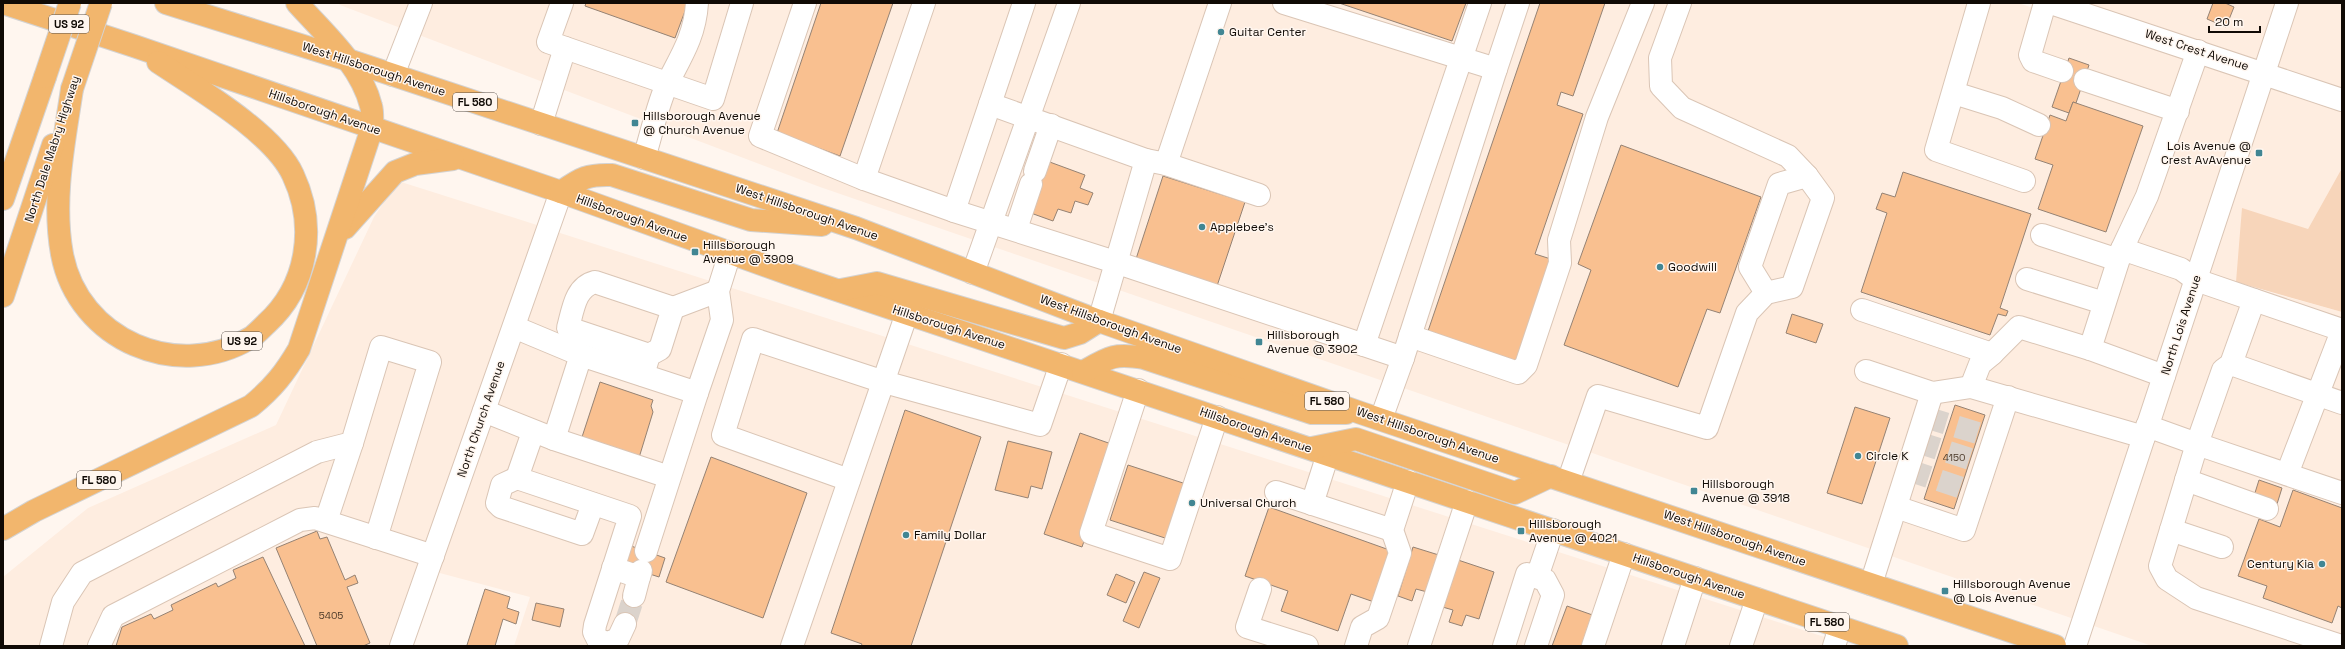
<svg xmlns="http://www.w3.org/2000/svg" width="2345" height="649" viewBox="0 0 2345 649" font-family="'Space Grotesk',sans-serif">
	<rect width="100%" height="100%" fill="#fff6ef"/>
	<g fill="#feede0">
		<path d="M338 3H2018L2253 79 2074 619 820 187 340 5Z"/>
		<path d="M2083 3H2278L2259 60Z"/>
		<path d="M2296 3H2342V89L2276 66Z"/>
		<path d="M2269 85 2342 110V168L2308 229 2236 283 2342 312V646H2152L2091 625Z"/>
		<path d="M398 181 540 226 391 646H3V577L88 508 276 425 374 217Z"/>
		<path d="M557 232 1834 640 1851 646H514L530 597 436 572Z"/>
	</g>
	<path fill="#f7d5ba" d="M2342 168V312L2236 282 2242 208 2308 229Z"/>
	<g fill="#f9c090" stroke="#958273">
		<path d="M586 3H688L675 38 585 6Z"/>
		<path d="M821 3H893L840 156 777 133Z"/>
		<path d="M1339 3H1466L1452 41Z"/>
		<path d="M1540 3H1605L1573 96 1561 92 1557 105 1583 114 1535 254 1554 260 1518 366 1427 334Z"/>
		<path d="M2213 3H2225L2234 7 2226 27 2207 19Z"/>
		<path d="M2069 58 2089 65 2076 103 2073 102 2069 113 2052 107Z"/>
		<path d="M2073 102 2143 126 2106 232 2038 209 2053 165 2035 159 2050 115 2066 121Z"/>
		<path d="M1621 145 1761 197 1720 313 1707 309 1678 387 1564 345 1591 270 1578 264Z"/>
		<path d="M1047 161 1085 175 1080 188 1093 193 1088 205 1075 201 1071 213 1058 209 1053 221 1028 212Z"/>
		<path d="M1903 172 2031 214 2000 308 2008 311 2006 316 1998 314 1990 335 1861 292 1887 213 1876 209 1882 193 1895 197Z"/>
		<path d="M1163 176 1245 202 1216 289 1135 262Z"/>
		<path d="M1792 314 1823 324 1816 343 1786 333Z"/>
		<path d="M600 382 653 400 651 406 653 412 638 461 582 437Z"/>
		<path d="M1955 405 1985 415 1954 509 1924 499Z"/>
		<path d="M1855 407 1890 418 1862 504 1827 493Z"/>
		<path d="M905 410 981 437 911 646H861L862 644 831 633Z"/>
		<path d="M1080 433 1117 446 1082 547 1044 534Z"/>
		<path d="M1008 441 1052 452 1042 489 1031 486 1028 498 995 490Z"/>
		<path d="M711 457 807 493 763 618 666 582Z"/>
		<path d="M1128 465 1186 484 1168 539 1110 520Z"/>
		<path d="M2259 480 2282 488 2277 504 2254 496Z"/>
		<path d="M2293 490 2342 508V608L2338 606 2332 623 2263 598 2267 586 2238 576 2259 519 2280 527Z"/>
		<path d="M1269 507 1395 552 1377 603 1351 594 1338 631 1281 611 1288 591 1245 576Z"/>
		<path d="M317 531 320 539 327 537 345 580 355 575 358 583 347 587 370 643 363 646H317L276 548Z"/>
		<path d="M631 546 665 558 659 577 625 566Z"/>
		<path d="M1413 547 1442 556 1431 593 1416 589 1412 601 1398 596Z"/>
		<path d="M263 557 305 646H116L122 627 151 614 154 619 173 610 171 605 216 583 218 587 236 578 233 570Z"/>
		<path d="M1455 559 1494 572 1479 619 1466 615 1462 626 1449 622 1453 610 1439 606Z"/>
		<path d="M1144 572 1160 578 1139 628 1123 621Z"/>
		<path d="M1116 574 1135 582 1126 603 1107 595Z"/>
		<path d="M485 589 510 597 507 608 519 612 516 624 503 619 495 646H468L467 645Z"/>
		<path d="M536 603 564 609 560 627 532 620Z"/>
		<path d="M1567 606 1601 618 1591 646H1552Z"/>
	</g>
	<g fill="none" stroke-linecap="round" stroke-linejoin="round">
		<g stroke="#dbd3cc" stroke-width="22" stroke-dasharray="22 11" stroke-linecap="butt">
			<path d="M710 4V3"/>
			<path d="M1925 417 1994 438"/>
			<path d="M1917 442 1986 464"/>
			<path d="M1908 470 1977 493"/>
			<path d="M625 624 634 596"/>
		</g>
		<g stroke="#dac5b5" stroke-width="24">
			<g id="minor">
				<path d="M562 3 548 42 713 99 742 3"/>
				<path d="M805 3 760 136 864 179"/>
				<path d="M924 3 864 179 954 211 1024 3"/>
				<path d="M1284 3 1496 69 1403 358 1381 419"/>
				<path d="M1979 3 1936 150 2024 181"/>
				<path d="M2045 3 2030 55 2033 61 2062 71"/>
				<path d="M2051 3 2342 100"/>
				<path d="M1496 69 1518 3"/>
				<path d="M393 75 421 3"/>
				<path d="M2085 80 2178 111"/>
				<path d="M1954 93 2002 108 2039 125"/>
				<path d="M990 104 1146 160"/>
				<path d="M541 124 565 48"/>
				<path d="M644 158C652 133 657 105 668 82 682 55 695 35 697 3"/>
				<path d="M1166 164 1259 195"/>
				<path d="M1035 171 1051 125"/>
				<path d="M954 211 1115 262 1403 358"/>
				<path d="M1016 229 1031 184"/>
				<path d="M2042 235 2118 260"/>
				<path d="M2122 249 2147 196 2198 51"/>
				<path d="M973 273 1069 3"/>
				<path d="M2027 279 2104 303"/>
				<path d="M1766 293 1750 267 1779 184 1807 176"/>
				<path d="M673 308 718 291"/>
				<path d="M1862 310 1992 354 2019 327 2090 349"/>
				<path d="M1099 321 1146 160 1166 164 1220 3"/>
				<path d="M514 327 581 355"/>
				<path d="M1410 336 1518 373 1526 365 1560 263 1559 240 1597 117 1643 3"/>
				<path d="M1364 345 1480 3"/>
				<path d="M2231 364 2342 403"/>
				<path d="M1866 371 1932 393 1971 387 2144 437"/>
				<path d="M643 375 649 355 660 349 673 308 595 282C575 287 573 310 568 328L649 355"/>
				<path d="M2164 376 2090 349 2122 249 2181 269 2196 280 2342 330"/>
				<path d="M1971 387 1980 364 1992 354"/>
				<path d="M1138 390 1091 533 1170 559 1217 417"/>
				<path d="M484 411 554 439 581 355 697 393 722 320 718 291 730 253"/>
				<path d="M2147 426 2197 444 2223 370 2231 364 2254 300"/>
				<path d="M533 432 517 478 630 516 595 625 594 632 598 640 608 643 618 639 625 624"/>
				<path d="M554 439 669 477"/>
				<path d="M2287 474 2342 331"/>
				<path d="M517 478 502 485 497 503 501 507 582 534 593 504"/>
				<path d="M849 480 723 435 753 339 884 382 1040 425 1061 364"/>
				<path d="M2186 480 2267 509"/>
				<path d="M1568 482 1598 396 1707 428 1747 313 1766 293 1792 287 1823 198 1807 176 1788 156 1682 108 1661 86 1660 58 1680 3"/>
				<path d="M1276 492 1392 530"/>
				<path d="M1312 504 1328 454"/>
				<path d="M1896 507 1964 530 2008 397"/>
				<path d="M326 521 352 443"/>
				<path d="M2171 530 2222 547"/>
				<path d="M646 551 697 393"/>
				<path d="M613 568 639 577 641 571"/>
				<path d="M1537 577 1553 530"/>
				<path d="M1871 584 1932 393"/>
				<path d="M1260 589 1247 627 1307 646"/>
				<path d="M634 596 639 577"/>
				<path d="M51 646 63 602 82 573 317 452 352 443 381 347 430 362 376 538"/>
				<path d="M99 646 113 616 300 520 315 518 433 556"/>
				<path d="M401 646 561 192"/>
				<path d="M792 646 907 313"/>
				<path d="M1356 646 1362 627 1378 618 1400 553 1392 530 1408 481"/>
				<path d="M1419 646 1467 501"/>
				<path d="M1504 646 1527 574 1545 580 1553 595 1536 646"/>
				<path d="M1593 646 1624 554"/>
				<path d="M1673 646 1695 578"/>
				<path d="M1741 646 1757 599"/>
				<path d="M1834 646 1840 627"/>
				<path d="M2075 646 2287 3"/>
				<path d="M2341 646 2196 598 2167 579 2160 566 2197 444 2342 493"/>
			</g>
		</g>
		<g stroke="#d4d3d2" stroke-width="24">
			<g id="major">
				<path d="M3 3 134 46 561 192 789 274 1897 646"/>
				<path d="M166 3 348 60 856 228 1099 321 1361 413 2055 646"/>
				<path d="M72 89C64 143 52 199 62 254 78 340 178 383 252 337 257 333 262 328 266 324 308 286 317 226 293 175 274 133 197 88 158 62"/>
				<path d="M561 192C581 178 588 174 612 175L751 220 822 225"/>
				<path d="M3 199 45 77"/>
				<path d="M345 228 395 172 415 164 453 159"/>
				<path d="M841 290 877 283 1064 338 1080 333 1099 321"/>
				<path d="M3 296 53 145"/>
				<path d="M1083 372C1109 357 1114 353 1144 358L1312 413H1346"/>
				<path d="M1312 448 1356 439 1515 493 1551 476"/>
				<path d="M3 529 34 511 251 406C273 388 285 373 299 349L372 128C372 121 373 113 371 106 361 65 324 33 297 3"/>
			</g>
		</g>
		<use href="#minor" stroke="#fff" stroke-width="22"/>
		<use href="#major" stroke="#f2b66d" stroke-width="22"/>
		<g stroke="#d4d3d2" stroke-width="24" stroke-linecap="butt">
			<g id="major-bridge">
				<path d="M45 77 70 3"/>
				<path d="M72 89 101 3"/>
			</g>
		</g>
		<use href="#major-bridge" stroke="#f2b66d" stroke-width="22"/>
	</g>
	<g fill="#418693" stroke="#fff6ef" stroke-width="1.5">
		<circle cx="1221" cy="32" r="4"/>
		<rect x="631" y="119" width="8" height="8" rx="2"/>
		<rect x="2255" y="149" width="8" height="8" rx="2"/>
		<circle cx="1202" cy="227" r="4"/>
		<rect x="691" y="248" width="8" height="8" rx="2"/>
		<circle cx="1660" cy="267" r="4"/>
		<rect x="1255" y="338" width="8" height="8" rx="2"/>
		<circle cx="1858" cy="456" r="4"/>
		<rect x="1690" y="487" width="8" height="8" rx="2"/>
		<circle cx="1192" cy="503" r="4"/>
		<rect x="1517" y="527" width="8" height="8" rx="2"/>
		<circle cx="906" cy="535" r="4"/>
		<circle cx="2322" cy="564" r="4"/>
		<rect x="1941" y="587" width="8" height="8" rx="2"/>
	</g>
	<g text-anchor="middle" dominant-baseline="central" stroke-width="3" stroke-linejoin="round" paint-order="stroke">
		<g font-size="10" fill="#4a3828">
			<text x="1954" y="457">4150</text>
			<text x="331" y="615">5405</text>
		</g>
		<g fill="#fff6ef" stroke="#58514b" stroke-width="1">
			<rect x="49" y="15" width="40" height="18" rx="3"/>
			<rect x="453" y="93" width="44" height="18" rx="3"/>
			<rect x="222" y="332" width="40" height="18" rx="3"/>
			<rect x="1305" y="392" width="44" height="18" rx="3"/>
			<rect x="77" y="471" width="44" height="18" rx="3"/>
			<rect x="1805" y="613" width="44" height="18" rx="3"/>
		</g>
		<g font-size="11" font-weight="bold" fill="#100a05">
			<text x="69" y="24">US 92</text>
			<text x="475" y="102">FL 580</text>
			<text x="242" y="341">US 92</text>
			<text x="1327" y="401">FL 580</text>
			<text x="99" y="480">FL 580</text>
			<text x="1827" y="622">FL 580</text>
		</g>
		<g font-size="12" fill="#100a05" stroke="#fff6ef" text-anchor="start">
			<text x="1229" y="32">Guitar Center</text>
			<text x="643" y="116">Hillsborough Avenue<tspan x="643" dy="14">@ Church Avenue</tspan></text>
			<text x="2251" y="146" text-anchor="end">Lois Avenue @<tspan x="2251" dy="14">Crest AvAvenue</tspan></text>
			<text x="1210" y="227">Applebee's</text>
			<text x="703" y="245">Hillsborough<tspan x="703" dy="14">Avenue @ 3909</tspan></text>
			<text x="1668" y="267">Goodwill</text>
			<text x="1267" y="335">Hillsborough<tspan x="1267" dy="14">Avenue @ 3902</tspan></text>
			<text x="1866" y="456">Circle K</text>
			<text x="1702" y="484">Hillsborough<tspan x="1702" dy="14">Avenue @ 3918</tspan></text>
			<text x="1200" y="503">Universal Church</text>
			<text x="1529" y="524">Hillsborough<tspan x="1529" dy="14">Avenue @ 4021</tspan></text>
			<text x="914" y="535">Family Dollar</text>
			<text x="2314" y="564" text-anchor="end">Century Kia</text>
			<text x="1953" y="584">Hillsborough Avenue<tspan x="1953" dy="14">@ Lois Avenue</tspan></text>
		</g>
		<g font-size="12" fill="#100a05" stroke="#fff6ef">
			<text transform="translate(2197 50) rotate(18)">West Crest Avenue</text>
			<text transform="translate(374 69) rotate(18)">West Hillsborough Avenue</text>
			<text transform="translate(325 112) rotate(19)">Hillsborough Avenue</text>
			<text transform="translate(52 149) rotate(-72)">North Dale Mabry Highway</text>
			<text transform="translate(807 212) rotate(19)">West Hillsborough Avenue</text>
			<text transform="translate(632 218) rotate(20)">Hillsborough Avenue</text>
			<text transform="translate(1111 324) rotate(20)">West Hillsborough Avenue</text>
			<text transform="translate(2181 325) rotate(-72)">North Lois Avenue</text>
			<text transform="translate(949 327) rotate(18)">Hillsborough Avenue</text>
			<text transform="translate(481 419) rotate(-71)">North Church Avenue</text>
			<text transform="translate(1256 430) rotate(19)">Hillsborough Avenue</text>
			<text transform="translate(1428 435) rotate(19)">West Hillsborough Avenue</text>
			<text transform="translate(1735 538) rotate(19)">West Hillsborough Avenue</text>
			<text transform="translate(1689 576) rotate(19)">Hillsborough Avenue</text>
		</g>
	</g>
	<rect width="2345" height="649" fill="none" stroke="#100a05" stroke-width="8"/>
	<path d="M2209 26v6h51v-6" fill="none" stroke="#100a05" stroke-width="2"/>
	<text x="2215" y="26" font-size="12" fill="#100a05" stroke="#fff6ef" stroke-width="3" paint-order="stroke">20 m</text>
</svg>
